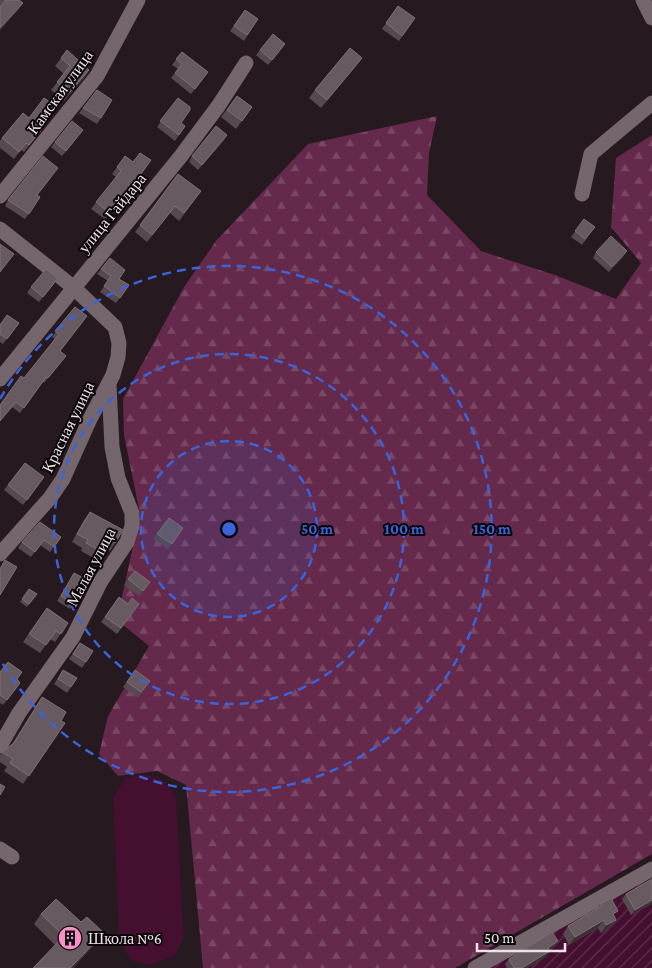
<svg xmlns="http://www.w3.org/2000/svg" width="652" height="968" viewBox="0 0 652 968" font-family="'Crimson Pro',serif">
	<defs>
		<pattern id="forest-firs" width="22" height="20" patternUnits="userSpaceOnUse" patternTransform="scale(1.25)"><rect width="22" height="20" fill="#64294b"/><path d="M5 1l3.5 6h-7zM16 11l3.5 6h-7z" fill="#7a4865"/></pattern>
		<pattern id="garden-furrows" width="10" height="10" patternUnits="userSpaceOnUse" patternTransform="scale(1.25)"><rect width="10" height="10" fill="#450f30"/><path d="M-1 1l2-2M0 10L10 0M9 11l2-2" fill="none" stroke="#60324e"/></pattern>
	</defs>
	<rect width="100%" height="100%" fill="#261920"/>
	<path fill="url(#forest-firs)" d="M437 116 429 153 427 195 481 251 555 275 616 299 641 263 611 227 616 158 652 135V854L455 968H203L186 785 157 771 118 776 99 754 108 716 149 646 117 620 140 514 124 435 123 399 184 287 216 241 308 144Z"/>
	<path fill="#450f30" d="M141 775C161 775 167 782 176 798L184 937 175 956 150 965 130 960 119 937 113 798 125 779Z"/>
	<path fill="url(#garden-furrows)" d="M652 872V968H481Z"/>
	<g fill="none" stroke-linecap="round" stroke-linejoin="round">
		<g stroke="#75656d" stroke-width="15">
			<path d="M643 0 652 18"/>
			<path d="M582 194 591 154 652 103"/>
			<path d="M0 196 97 76 138 0"/>
			<path d="M0 229 73 287 115 327 119 343 118 357 113 375 90 419 63 479 50 498 0 554"/>
			<path d="M0 379 181 156 219 105 246 63"/>
			<path d="M0 746 19 713 73 637 101 581 127 542 132 526V513L118 478 112 447 109 385"/>
			<path d="M0 849 12 857"/>
			<path d="M475 968 652 869"/>
		</g>
	</g>
	<g fill="#574950">
		<path d="M0 0H19L23 3 18 10 0 30Z"/>
		<path d="M398 6 415 18 399 41 382 29Z"/>
		<path d="M245 10 258 19 244 41 230 31Z"/>
		<path d="M281 49 268 65 256 55 260 50Z"/>
		<path d="M182 52 208 72 191 94 171 78 178 69 172 65Z"/>
		<path d="M61 58 89 70 84 78 64 101 51 90 64 74 55 66Z"/>
		<path d="M362 58 356 66 321 108 309 98 315 90Z"/>
		<path d="M237 96 252 107 236 129 221 117Z"/>
		<path d="M178 98 181 123 185 126 175 141 157 127Z"/>
		<path d="M83 108 101 118 97 124 79 113Z"/>
		<path d="M40 128 42 129 24 152 21 150 14 159 0 148V141L2 138Z"/>
		<path d="M79 135 62 156 51 147 55 142Z"/>
		<path d="M227 135 198 170 189 162 192 156Z"/>
		<path d="M125 156 133 162 131 188 129 198 119 211 114 207 105 219 91 209 116 177 112 174Z"/>
		<path d="M178 174 196 198 179 221 170 213 147 242 135 232Z"/>
		<path d="M37 196 40 197 25 219 5 206 8 200Z"/>
		<path d="M584 219 595 227 582 245 571 237Z"/>
		<path d="M596 252 623 257 609 272 593 258Z"/>
		<path d="M101 269 119 279 129 285 116 303 100 292 108 281 97 274Z"/>
		<path d="M54 284 39 302 27 293 31 287Z"/>
		<path d="M75 307 60 351 62 361 44 383 43 382 20 413 12 407 24 378 55 339 52 337Z"/>
		<path d="M19 323 3 344 0 342V325Z"/>
		<path d="M25 463 40 483 23 505 4 490Z"/>
		<path d="M90 512 115 543 110 551 105 548 97 560 81 551 82 548 72 542 84 520Z"/>
		<path d="M169 518 183 528 168 549 153 539Z"/>
		<path d="M61 537 50 552 40 545 31 557 18 548 22 542Z"/>
		<path d="M74 573 73 603 70 609 57 601Z"/>
		<path d="M128 579 146 588 139 596 124 585Z"/>
		<path d="M29 589 37 594 27 607 20 602Z"/>
		<path d="M119 597 128 604H139L117 634 101 622Z"/>
		<path d="M47 608 68 623 55 642 50 639 40 653 23 642Z"/>
		<path d="M80 643 93 651 82 668 69 659Z"/>
		<path d="M63 670 77 678 67 693 54 684Z"/>
		<path d="M135 670 150 681 138 698 123 687Z"/>
		<path d="M0 672 17 679 20 683 3 705 0 703Z"/>
		<path d="M42 697 61 721 65 723 23 784 4 771 7 767 0 762V755L2 752 12 744Z"/>
		<path d="M652 879V904L631 915 622 899 626 894Z"/>
		<path d="M600 904 614 917 616 920 610 928 601 933 598 928 569 945 563 934 568 926 597 909Z"/>
		<path d="M41 914 81 922 104 933 96 943 73 968H33L55 945 34 924Z"/>
		<path d="M558 941 554 947 549 950 546 957 527 968H507L505 964 509 959Z"/>
	</g>
	<g fill="#3d2f36">
		<path d="M23 3 18 10 0 30V28Z"/>
		<path d="M362 58 356 66 321 108 327 100Z"/>
		<path d="M89 70 84 78 64 101 69 93Z"/>
		<path d="M227 135 224 141 198 170 202 165Z"/>
		<path d="M627 251 623 257 609 272 612 267Z"/>
		<path d="M652 900V904L631 915 635 910Z"/>
		<path d="M604 920 598 928 569 945 575 937Z"/>
		<path d="M616 920 610 928 601 933 606 925Z"/>
		<path d="M104 933 96 943 73 968H70Z"/>
		<path d="M558 941 554 947 544 953 548 948Z"/>
		<path d="M550 951 546 957 527 968H522Z"/>
	</g>
	<g fill="#675a61" stroke="#7c6f76">
		<path d="M6 0H19L23 3 0 28V7Z"/>
		<path d="M398 6 415 18 402 36 386 23Z"/>
		<path d="M245 10 258 19 247 35 234 26Z"/>
		<path d="M273 34 285 44 272 60 260 50Z"/>
		<path d="M350 48 362 58 327 100 315 90Z"/>
		<path d="M67 50 89 70 69 93 57 82 70 66 61 58Z"/>
		<path d="M182 52 208 72 195 89 175 73 182 64 176 59Z"/>
		<path d="M97 90 112 100 101 118 83 108Z"/>
		<path d="M237 96 252 107 242 121 227 110Z"/>
		<path d="M44 98 56 106 40 127 42 129 29 145 26 143 19 152 2 138 23 113 29 118Z"/>
		<path d="M178 98 190 107V110L181 123 185 126 179 135 160 121Z"/>
		<path d="M72 121 83 130 66 151 55 142Z"/>
		<path d="M216 126 227 135 202 165 192 156Z"/>
		<path d="M140 153 151 160 131 188 134 191 123 204 119 201 109 213 96 202 121 171 117 167 125 156 133 162Z"/>
		<path d="M43 156 58 168 37 195 40 197 29 214 8 200Z"/>
		<path d="M178 174 201 191 184 213 175 206 152 235 140 225Z"/>
		<path d="M584 219 595 227 585 239 575 231Z"/>
		<path d="M611 236 627 251 612 267 596 252Z"/>
		<path d="M0 244 14 254 0 272Z"/>
		<path d="M110 258 125 270 119 279 129 285 120 298 104 286 111 276 101 269Z"/>
		<path d="M46 269 58 278 43 297 31 287Z"/>
		<path d="M75 307 87 316 60 351 66 356 48 378 46 377 24 408 16 402 0 421V405L21 376 24 378 59 334 55 331Z"/>
		<path d="M7 315 19 323 7 339 0 334V325Z"/>
		<path d="M25 463 44 477 27 500 8 485Z"/>
		<path d="M90 512 123 530 115 543 110 540 103 552 86 543 88 540 77 534Z"/>
		<path d="M169 518 183 528 172 544 157 534Z"/>
		<path d="M40 522 61 537 54 547 44 540 35 552 22 542Z"/>
		<path d="M5 560 17 567 0 595V569Z"/>
		<path d="M135 571 150 582 143 591 128 579Z"/>
		<path d="M74 573 87 580 73 603 61 596Z"/>
		<path d="M29 589 37 594 29 604 22 599Z"/>
		<path d="M119 597 128 604 132 598 139 604 121 628 105 617Z"/>
		<path d="M47 608 68 623 61 634 56 631 46 645 29 634Z"/>
		<path d="M80 643 93 651 86 662 73 654Z"/>
		<path d="M8 662 22 672 17 679 20 683 7 700 0 695V672Z"/>
		<path d="M63 670 77 678 71 687 58 679Z"/>
		<path d="M135 670 150 681 141 692 127 682Z"/>
		<path d="M42 697 66 712 61 721 65 723 29 776 10 763 13 759 2 752 14 743Z"/>
		<path d="M0 784 5 787 0 795Z"/>
		<path d="M652 879V900L635 910 626 894Z"/>
		<path d="M611 898 618 911 613 914 616 920 606 925 604 920 575 937 568 926 602 906 600 904Z"/>
		<path d="M56 899 81 922 87 917 104 933 70 968H33L64 936 41 914Z"/>
		<path d="M552 932 558 941 548 948 550 951 522 968H514L509 959Z"/>
	</g>
	<circle cx="229" cy="529" r="88" fill="#3c64da" fill-opacity=".12"/>
	<g fill="none" stroke="#3c64da" stroke-width="2.5" stroke-dasharray="9 6">
		<circle cx="229" cy="529" r="88"/>
		<circle cx="229" cy="529" r="175"/>
		<path d="M0 399A263 263 0 1 1 0 659"/>
	</g>
	<defs>
		<g id="building-disc" transform="scale(1.25)"><circle r="9.5" fill="#f98fc9" stroke="#0b0609"/><path d="M-4-6H4V6H1V3H-1V6H-4ZM-2.5-4.3h1.7v1.8h-1.7ZM.8-4.3h1.7v1.8H.8ZM-2.5-1h1.7V.8h-1.7ZM.8-1h1.7V.8H.8Z" fill="#111"/></g>
	</defs>
	<g fill-rule="evenodd">
		<use href="#building-disc" x="70" y="938"/>
	</g>
	<g text-anchor="middle" dominant-baseline="central" stroke-width="4" stroke-linejoin="round" paint-order="stroke">
		<g font-size="16" fill="#ece2e7" stroke="#0b0609">
			<text transform="translate(60 92) rotate(-54)">Камская улица</text>
			<text transform="translate(112 213) rotate(-51)">улица Гайдара</text>
			<text transform="translate(68 427) rotate(-64)">Красная улица</text>
			<text transform="translate(91 567) rotate(-62)">Малая улица</text>
		</g>
		<g font-size="16" fill="#ece2e7" stroke="#0b0609" text-anchor="start">
			<text x="88" y="938">Школа №6</text>
		</g>
	</g>
	<circle cx="229" cy="529" r="8" fill="#3c64da" stroke="#0b0609" stroke-width="2.5"/>
	<g font-size="15" text-anchor="middle" font-weight="bold" fill="#3c64da" stroke="#0b0609" stroke-width="4" stroke-linejoin="round" paint-order="stroke">
		<text x="317" y="534">50 m</text>
		<text x="404" y="534">100 m</text>
		<text x="492" y="534">150 m</text>
	</g>
	<path d="M477 943v8h88v-8" fill="none" stroke="#ece2e7" stroke-width="2.5"/>
	<text x="484" y="943" font-size="15" fill="#ece2e7" stroke="#0b0609" stroke-width="4" paint-order="stroke">50 m</text>
</svg>
